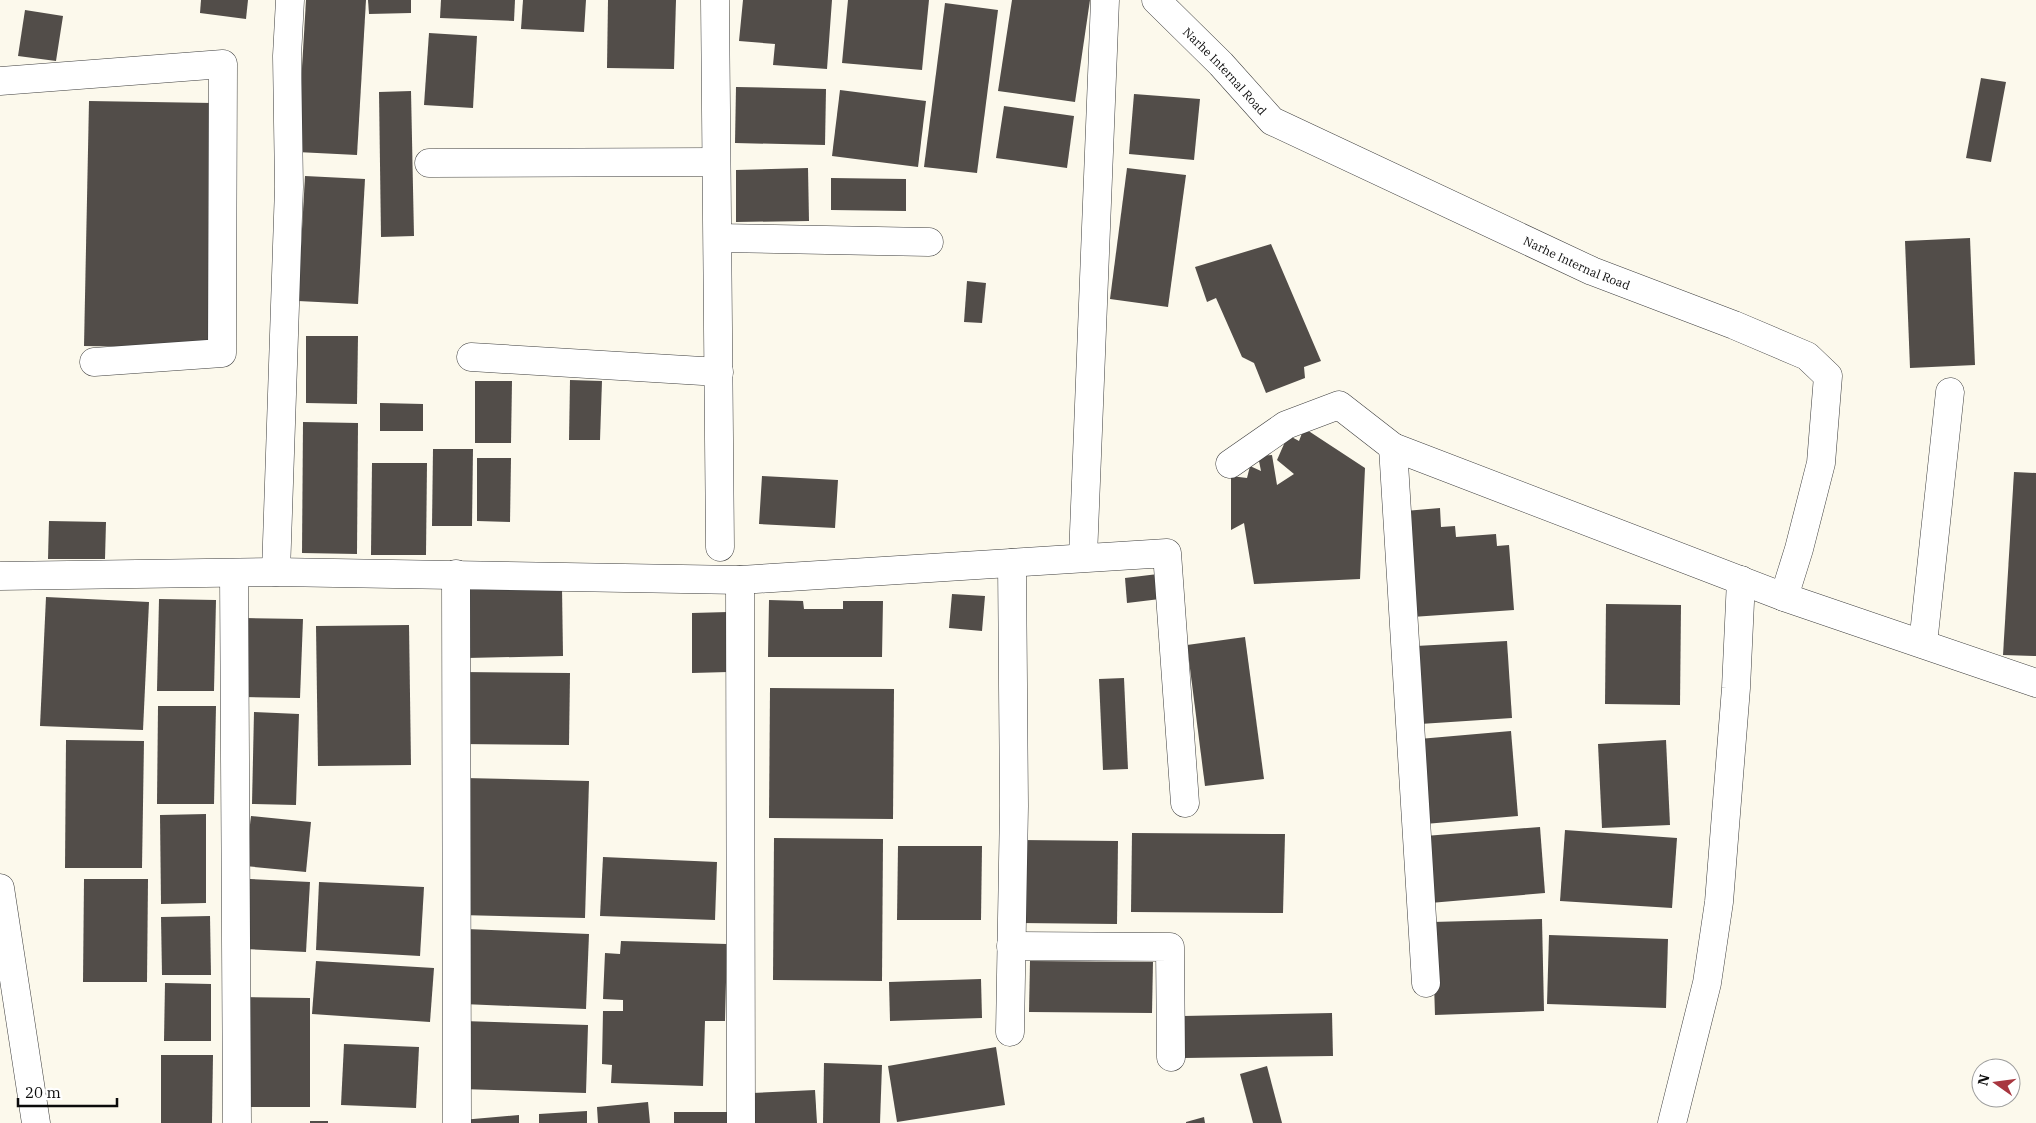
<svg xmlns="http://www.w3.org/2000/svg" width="2036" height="1123" viewBox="0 0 2036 1123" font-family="'IBM Plex Serif',serif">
	<rect width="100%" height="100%" fill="#fcf9ec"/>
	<g fill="#524d49">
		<path d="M201 0H248L246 19 200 13Z"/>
		<path d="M306 0H366L357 155 297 152Z"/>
		<path d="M368 0H411V13L369 14Z"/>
		<path d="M441 0H515L514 21 440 18Z"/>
		<path d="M523 0H586L584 32 521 29Z"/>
		<path d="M608 0H676L674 69 607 68Z"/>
		<path d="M743 0H832L827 69 773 65 775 44 739 41Z"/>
		<path d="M848 0H929L922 70 842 63Z"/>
		<path d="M1012 0H1090L1075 102 998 91Z"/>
		<path d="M945 3 998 10 977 173 924 167Z"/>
		<path d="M25 10 63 16 56 61 18 56Z"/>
		<path d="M429 33 477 36 473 108 424 105Z"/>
		<path d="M1981 78 2006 82 1991 162 1966 158Z"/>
		<path d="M736 87 826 89 825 145 735 143Z"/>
		<path d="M840 90 926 101 918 167 832 156Z"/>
		<path d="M411 91 414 236 381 237 379 92Z"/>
		<path d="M1134 94 1200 99 1194 160 1129 154Z"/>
		<path d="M89 101 213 103 209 348 84 346Z"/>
		<path d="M1004 106 1074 116 1067 168 996 158Z"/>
		<path d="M808 168 809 221 736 222V170Z"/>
		<path d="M1127 168 1186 175 1168 307 1110 299Z"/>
		<path d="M305 176 365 179 358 304 298 301Z"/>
		<path d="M831 178 906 179V211L831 210Z"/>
		<path d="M1970 238 1975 365 1910 368 1905 241Z"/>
		<path d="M1271 244 1321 361 1304 367 1305 378 1266 393 1254 363 1242 357 1216 298 1207 302 1195 267Z"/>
		<path d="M967 281 986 283 982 323 964 322Z"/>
		<path d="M306 336H358L357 404 306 403Z"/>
		<path d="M570 380 602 381 600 440H569Z"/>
		<path d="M475 381H512L511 443H475Z"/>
		<path d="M380 403 423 404V431H380Z"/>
		<path d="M303 422 358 423 357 554 302 553Z"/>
		<path d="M1304 428 1365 468 1360 579 1254 584 1244 523 1231 530V476L1247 478 1250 466 1261 471 1258 456 1272 455 1277 485 1294 474 1277 460 1288 435 1299 441Z"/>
		<path d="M433 449H473L472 526H432Z"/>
		<path d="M477 458H511L510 522 477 521Z"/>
		<path d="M372 463H427L426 555H371Z"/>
		<path d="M2014 472 2036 473V656L2003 655Z"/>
		<path d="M762 476 838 480 835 528 759 524Z"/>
		<path d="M1440 508 1441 527 1455 526 1456 537 1496 534 1497 546 1509 545 1514 610 1412 617 1405 511Z"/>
		<path d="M49 521 106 522 105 559H48Z"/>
		<path d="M1158 574 1160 599 1127 603 1125 578Z"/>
		<path d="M562 588 563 656 467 658 466 590Z"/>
		<path d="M952 594 985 596 982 631 949 628Z"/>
		<path d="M46 597 149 602 143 730 40 726Z"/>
		<path d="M159 599 216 600 214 691H157Z"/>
		<path d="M769 600 803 601 804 609H843V601H883L882 657H768Z"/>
		<path d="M1606 604 1681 605 1680 705 1605 704Z"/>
		<path d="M728 612V672L692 673V613Z"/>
		<path d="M245 618 303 619 300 698 243 697Z"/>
		<path d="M409 625 411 765 318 766 316 626Z"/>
		<path d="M1245 637 1264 779 1205 786 1187 645Z"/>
		<path d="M1507 641 1512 718 1420 724 1416 646Z"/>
		<path d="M462 672 570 673 569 745 461 744Z"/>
		<path d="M1124 678 1128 769 1103 770 1099 679Z"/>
		<path d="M770 688 894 689 893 819 769 818Z"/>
		<path d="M158 706H216L214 804H157Z"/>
		<path d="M254 712 299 714 296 805 252 804Z"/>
		<path d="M1511 731 1518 816 1425 824 1419 739Z"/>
		<path d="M66 740 144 741 142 868H65Z"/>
		<path d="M1666 740 1670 825 1602 828 1598 744Z"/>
		<path d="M465 778 589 781 585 918 460 915Z"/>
		<path d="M206 814V903L161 904 160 815Z"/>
		<path d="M251 816 311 822 306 872 245 866Z"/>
		<path d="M1540 827 1545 893 1430 903 1425 836Z"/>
		<path d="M1565 830 1677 838 1672 908 1560 901Z"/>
		<path d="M1132 833 1285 834 1283 913 1131 912Z"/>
		<path d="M774 838 883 839 882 981 773 980Z"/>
		<path d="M1021 840 1118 841 1117 924 1020 923Z"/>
		<path d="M898 846H982L981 920H897Z"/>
		<path d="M603 857 717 862 715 920 600 916Z"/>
		<path d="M84 879H148L147 982H83Z"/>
		<path d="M250 879 310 882 306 952 246 949Z"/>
		<path d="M319 882 424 887 420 956 316 950Z"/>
		<path d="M210 916 211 975H162L161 917Z"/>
		<path d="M1542 919 1544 1011 1435 1015 1432 922Z"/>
		<path d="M466 929 589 934 586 1009 463 1004Z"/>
		<path d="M1549 935 1668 939 1666 1008 1547 1004Z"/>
		<path d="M621 941 727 944 725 1021H705L703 1086 611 1083 612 1065 602 1064 603 1011H623V1000L603 999 605 953 620 954Z"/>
		<path d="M316 961 434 968 430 1022 312 1014Z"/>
		<path d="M1030 961 1153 962 1152 1013 1029 1012Z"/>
		<path d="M981 979 982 1018 890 1021 889 982Z"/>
		<path d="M165 983 211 984V1041H164Z"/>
		<path d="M241 997 310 998V1107H241Z"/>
		<path d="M1332 1013 1333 1056 1184 1058 1183 1016Z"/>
		<path d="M463 1021 588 1025 586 1093 461 1089Z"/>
		<path d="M344 1044 419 1047 416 1108 341 1105Z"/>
		<path d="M996 1047 1005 1105 897 1122 888 1066Z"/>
		<path d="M161 1055H213L212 1123H161Z"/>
		<path d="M824 1063 882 1065 880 1123H823Z"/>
		<path d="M1267 1066 1282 1123H1253L1240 1074Z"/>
		<path d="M815 1090 817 1123H753L752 1093Z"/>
		<path d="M648 1102 650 1123H598L597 1107Z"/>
		<path d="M587 1111V1123H539V1114Z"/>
		<rect x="674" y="1112" width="55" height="11"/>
		<path d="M519 1115V1123H463L462 1120Z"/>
		<path d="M1204 1117 1205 1123H1186V1122Z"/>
		<rect x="310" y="1121" width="18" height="2"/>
	</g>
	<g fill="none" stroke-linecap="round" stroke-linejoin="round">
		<g stroke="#3e3e3e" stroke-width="29">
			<g id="minor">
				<path d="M715 0 720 547"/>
				<path id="s1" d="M1156 0 1221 64 1272 121 1592 271 1734 325 1807 356 1828 376 1821 463 1799 549 1784 597"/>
				<path d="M0 81 223 64 222 353 94 362"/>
				<path d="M429 163 716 162"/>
				<path d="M718 238 929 242"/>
				<path d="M471 357 719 372"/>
				<path d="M1393 447 1426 983"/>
				<path d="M1230 464 1286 425 1339 405 1393 447 1784 597 2036 683"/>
				<path d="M1083 557 1105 0"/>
				<path d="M276 572 289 187 287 56 290 0"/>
				<path d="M234 573 237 1123"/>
				<path d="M456 574 457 1123"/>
				<path d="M0 576 276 572 740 580 1167 553 1185 803"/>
				<path d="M740 580 741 1123"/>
				<path d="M1923 644 1950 392"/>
				<path d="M0 888 36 1123"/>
				<path d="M1011 946 1170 947 1171 1057"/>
				<path d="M1010 1032 1014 806 1012 563"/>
				<path d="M1672 1123 1707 983 1719 902 1736 688 1741 580"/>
			</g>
		</g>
		<use href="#minor" stroke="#fff" stroke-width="28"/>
	</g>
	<g text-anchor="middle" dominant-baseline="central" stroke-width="5" stroke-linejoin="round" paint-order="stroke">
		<g font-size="12" fill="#0b0b0b" stroke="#fff">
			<text stroke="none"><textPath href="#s1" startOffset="99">Narhe Internal Road</textPath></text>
			<text stroke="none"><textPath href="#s1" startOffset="504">Narhe Internal Road</textPath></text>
		</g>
	</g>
	<g transform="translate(1996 1083) rotate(284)"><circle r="24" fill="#ffffff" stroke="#9d9d9d"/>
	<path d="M0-4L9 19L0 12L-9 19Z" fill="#a8363f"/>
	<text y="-8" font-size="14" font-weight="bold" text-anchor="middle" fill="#0b0b0b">N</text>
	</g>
	<path d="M18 1098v8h99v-8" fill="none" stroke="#0b0b0b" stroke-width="2.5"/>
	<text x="25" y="1098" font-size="15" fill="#0b0b0b" stroke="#ffffff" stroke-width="4" paint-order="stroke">20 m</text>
</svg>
